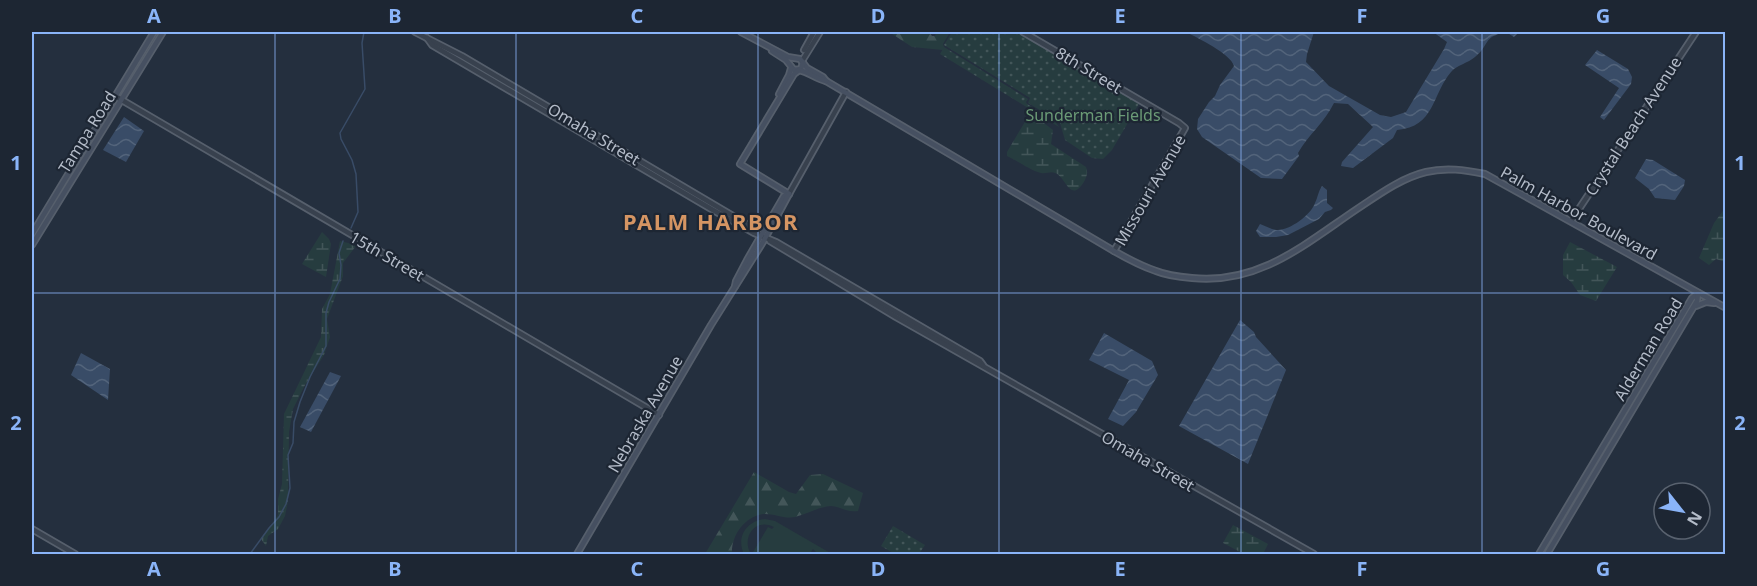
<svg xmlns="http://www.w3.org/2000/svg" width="1757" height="586" viewBox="0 0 1757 586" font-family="'Noto Sans',sans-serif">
	<defs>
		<pattern id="forest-firs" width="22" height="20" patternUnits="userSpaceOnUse" patternTransform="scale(1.5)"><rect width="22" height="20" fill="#263c3f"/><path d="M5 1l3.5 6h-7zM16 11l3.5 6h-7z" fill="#435659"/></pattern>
		<pattern id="wetland-marsh" width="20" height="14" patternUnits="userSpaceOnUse" patternTransform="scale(1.5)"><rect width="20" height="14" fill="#263c3f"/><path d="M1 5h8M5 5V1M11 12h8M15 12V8" fill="none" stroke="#435659"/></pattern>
		<pattern id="park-dots" width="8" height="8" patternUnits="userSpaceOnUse" patternTransform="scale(1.5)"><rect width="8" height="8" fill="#263c3f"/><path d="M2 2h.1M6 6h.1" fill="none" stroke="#435659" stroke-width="1.8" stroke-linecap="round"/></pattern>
		<pattern id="water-waves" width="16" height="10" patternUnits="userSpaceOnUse" patternTransform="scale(1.5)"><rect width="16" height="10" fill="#394c67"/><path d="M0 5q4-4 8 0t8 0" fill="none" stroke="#53647b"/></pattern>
	</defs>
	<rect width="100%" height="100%" fill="#242f3e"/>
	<g fill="url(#forest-firs)">
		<path d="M889 32H897L903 34 909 32H929L932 36H935L936 32H950L943 44 944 47 943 50 912 47Z"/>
		<path d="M754 472 789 492 796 494 810 475 823 474 863 493 858 511C847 513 840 506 831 506 818 507 807 514 795 517 784 519 773 513 763 514 744 517 731 536 732 554H705Z"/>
	</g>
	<g fill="url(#wetland-marsh)">
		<path d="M1032 114 1053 130 1051 144 1086 167C1088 173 1087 175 1085 180 1070 206 1066 176 1055 173 1051 171 1046 174 1041 173 1030 170 1018 161 1007 156V152L1029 115Z"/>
		<path d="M1725 208V262L1716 259 1709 265 1699 258 1714 223Z"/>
		<path d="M322 232 329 239 331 244 326 277 302 264Z"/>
		<path d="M340 241 348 243 356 246 343 263V276L327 319 330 337 324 355 305 385 293 409 289 432 288 501 285 516 278 529 268 536 266 546 261 539 278 515V499L282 484 284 414 321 337 322 309 330 294Z"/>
		<path d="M1570 242 1617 267 1596 301 1580 295 1571 282 1563 275V255Z"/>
		<path d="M1233 525 1268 544 1263 554H1244L1223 543Z"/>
	</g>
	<g fill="url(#park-dots)">
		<path d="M952 32H1021L1140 102 1112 150 1103 159 1092 158 1065 140 1060 123 1055 119 1028 103 1030 98 944 45Z"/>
		<path d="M944 47 1028 99 1026 102 1027 104 1054 120 1059 127 940 54Z"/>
		<path d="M893 526 925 545 919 554H895L881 546Z"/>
	</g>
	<path fill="#263c3f" d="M765 519 775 521 832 554H818L813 549 811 552 815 554H756L753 552 768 527 772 529 774 527C755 517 741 538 751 554H744C736 538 746 521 765 519Z"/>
	<g fill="url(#water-waves)">
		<path d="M1186 32H1314L1307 54 1306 62 1329 86 1380 115 1391 117 1406 112 1444 49 1447 42 1433 32H1519L1514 37 1506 32C1482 37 1490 45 1475 57 1468 63 1457 65 1451 72 1432 94 1435 127 1397 130L1393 138 1353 168 1341 166 1342 162 1373 127 1348 104 1334 103C1325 122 1308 135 1298 153L1299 156 1282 179 1261 178 1202 137 1197 129 1198 119 1209 102 1215 96 1220 85 1234 66C1231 54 1198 38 1186 32Z"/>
		<path d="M1597 50 1628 69 1632 77 1631 84 1604 120 1600 117 1619 88 1585 65Z"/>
		<path d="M124 117 144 131 126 162 103 150Z"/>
		<path d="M1646 159 1653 160 1685 180 1684 186 1675 200 1655 198 1649 189 1635 178Z"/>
		<path d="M1322 186 1327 190V203L1333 208 1331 210 1325 212 1319 219 1288 235 1276 237H1260L1256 231 1260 224C1266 226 1272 230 1278 230 1290 230 1311 215 1315 203 1318 197 1318 192 1322 186Z"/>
		<path d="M1240 320 1254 332 1256 337 1286 370 1248 464 1179 426Z"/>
		<path d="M1104 333 1152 361 1158 375 1136 412 1123 426 1108 419 1129 380 1089 360Z"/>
		<path d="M81 353 110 369 108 400 71 375Z"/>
		<path d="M330 372 341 376 311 432 300 427Z"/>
	</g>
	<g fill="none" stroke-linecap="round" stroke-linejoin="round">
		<g stroke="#394c67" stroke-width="1.5">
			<path d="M351 228 358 212 356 174 352 160 341 139 340 133 365 89 362 43 364 32"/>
			<path d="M250 554 269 528 279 517 286 504 290 488 288 455 293 443 294 422 300 402 310 377 326 346V313L329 302 340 279 341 265 339 253 343 241"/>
		</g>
		<g stroke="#565f6c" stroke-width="8">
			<g id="tertiary">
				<path d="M415 32 462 56 755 229 759 234"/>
				<path d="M1023 32 1179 123 1185 128 1114 251"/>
				<path d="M427 38 432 45 713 210 754 233 776 242 980 361 983 365"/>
				<path d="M804 50 814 32"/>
				<path d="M802 61 820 32"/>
				<path d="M115 96 659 415"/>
				<path d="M789 194 846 92"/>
				<path d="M1571 221 1696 32"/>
				<path d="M770 241 896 317 1314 554"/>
				<path d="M32 529 75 554"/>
			</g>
		</g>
		<g stroke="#565f6c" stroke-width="8">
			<g id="secondary">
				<path d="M741 32 788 57 800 59 807 68 823 77 826 81 1114 251C1128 259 1141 266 1156 271 1168 276 1180 277 1192 278 1259 285 1305 244 1357 209 1378 195 1401 178 1426 172 1446 167 1465 170 1485 174L1726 308"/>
				<path d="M772 51 786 60 794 70 801 69 803 62"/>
				<path d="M799 70C809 72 816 79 826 81"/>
				<path d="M779 94 789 75 791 68"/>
				<path d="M789 194 740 164 794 74 798 71"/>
				<path d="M32 234 154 32"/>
				<path d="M32 245 163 32"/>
				<path d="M735 286 736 281 747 260 784 196 789 194"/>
				<path d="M1696 306 1706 302 1714 303"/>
				<path d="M577 554 711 325 763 242 789 194"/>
				<path d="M1539 554 1692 298 1698 293"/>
				<path d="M1547 554 1697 301 1698 293"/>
			</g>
		</g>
		<use href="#tertiary" stroke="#38414e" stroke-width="4.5"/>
		<use href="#secondary" stroke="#465061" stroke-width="4.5"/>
	</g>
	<path fill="none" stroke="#8ab4f8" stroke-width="1.5" stroke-opacity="0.55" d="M275 32V554M516 32V554M758 32V554M999 32V554M1241 32V554M1482 32V554M32 293H1726"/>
	<g text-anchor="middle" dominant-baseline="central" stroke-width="4.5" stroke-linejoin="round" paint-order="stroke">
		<g font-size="16" fill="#b4bcc9" stroke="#1d2633">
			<text transform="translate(1089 70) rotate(31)">8th Street</text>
			<text transform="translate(1633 126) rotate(-57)">Crystal Beach Avenue</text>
			<text transform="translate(87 132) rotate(-58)">Tampa Road</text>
			<text transform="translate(594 134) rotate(31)">Omaha Street</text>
			<text transform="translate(1150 190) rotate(-60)">Missouri Avenue</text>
			<text transform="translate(1579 213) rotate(29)">Palm Harbor Boulevard</text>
			<text transform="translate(387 256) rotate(30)">15th Street</text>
			<text transform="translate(1648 349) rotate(-59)">Alderman Road</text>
			<text transform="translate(645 414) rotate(-60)">Nebraska Avenue</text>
			<text transform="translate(1148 461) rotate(30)">Omaha Street</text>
		</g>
		<g font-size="16" fill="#6b9a76" stroke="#1d2633">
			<text x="1093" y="115">Sunderman Fields</text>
		</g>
		<g font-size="22" font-weight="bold" letter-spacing="1.5" fill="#d59563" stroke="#1d2633">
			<text x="711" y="221">PALM HARBOR</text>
		</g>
	</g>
	<rect width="1757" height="586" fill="none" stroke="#1d2633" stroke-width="66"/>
	<g transform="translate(1682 511) rotate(121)"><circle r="28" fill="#1d2633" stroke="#59626f" stroke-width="1.5"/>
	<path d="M0-4.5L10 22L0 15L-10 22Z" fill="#8ab4f8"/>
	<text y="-9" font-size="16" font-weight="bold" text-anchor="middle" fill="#b4bcc9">N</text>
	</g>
	<rect x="33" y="33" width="1691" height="520" fill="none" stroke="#8ab4f8" stroke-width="2"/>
	<g font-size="20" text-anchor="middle" font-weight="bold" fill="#8ab4f8">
		<text x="154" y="23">A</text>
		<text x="395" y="23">B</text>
		<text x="637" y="23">C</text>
		<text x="878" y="23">D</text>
		<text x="1120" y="23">E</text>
		<text x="1362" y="23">F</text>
		<text x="1603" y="23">G</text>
		<text x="16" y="170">1</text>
		<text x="1740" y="170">1</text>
		<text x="16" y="430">2</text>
		<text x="1740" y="430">2</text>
		<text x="154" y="576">A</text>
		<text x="395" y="576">B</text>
		<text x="637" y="576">C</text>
		<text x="878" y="576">D</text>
		<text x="1120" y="576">E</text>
		<text x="1362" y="576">F</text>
		<text x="1603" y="576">G</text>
	</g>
</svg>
